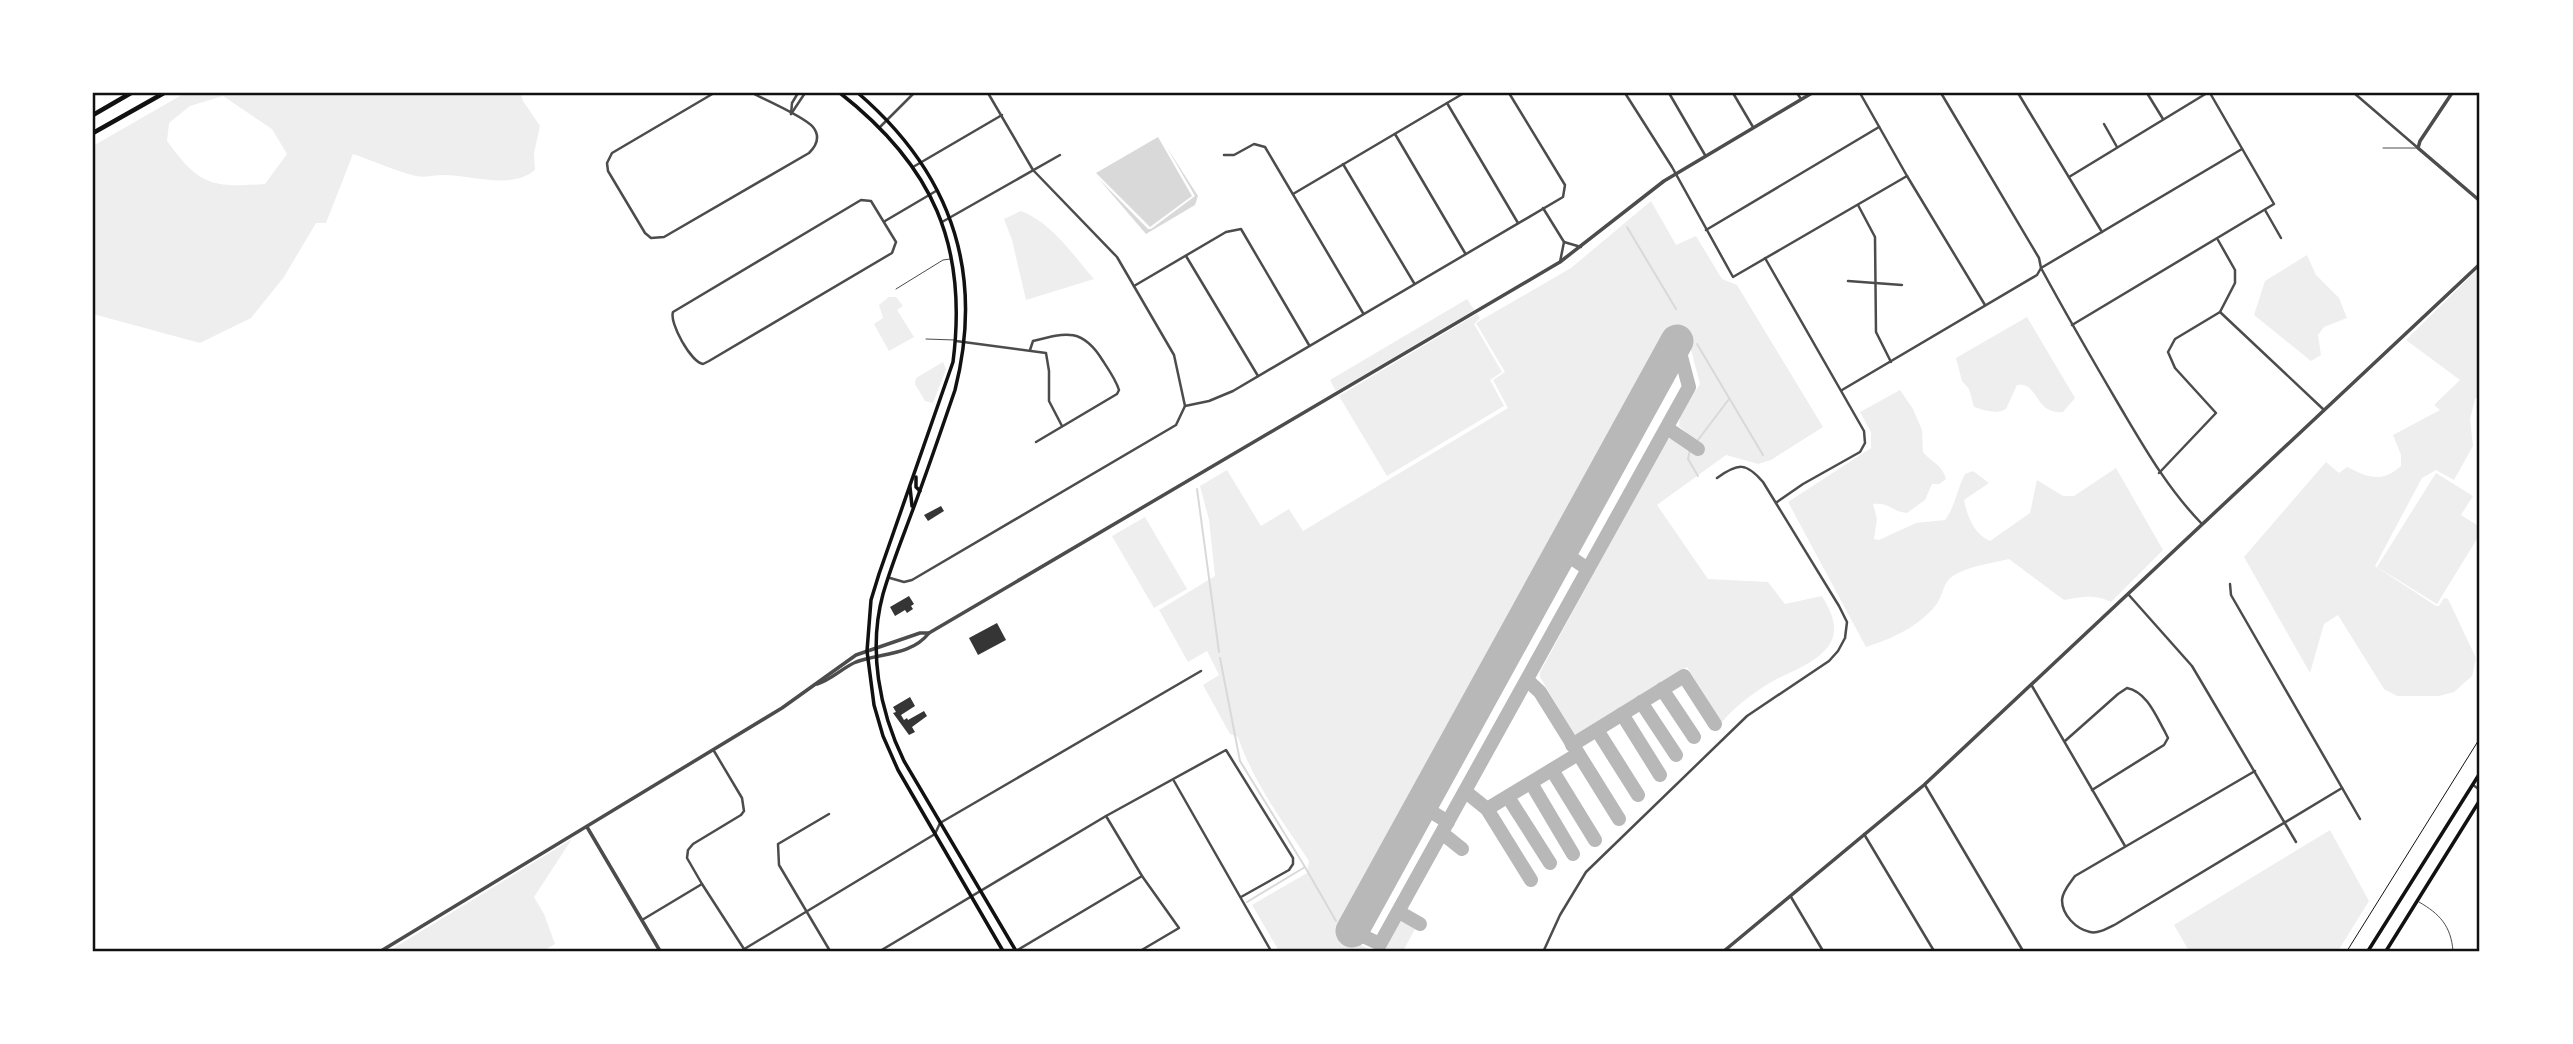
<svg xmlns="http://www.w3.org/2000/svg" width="2573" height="1044" viewBox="0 0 2573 1044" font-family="'Work Sans',sans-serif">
	<rect width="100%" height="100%" fill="#fff"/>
	<g fill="#eee" fill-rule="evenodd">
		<path d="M185 93H521L523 101 540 126 534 153 535 170C511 190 472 175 443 175 434 175 426 178 416 176 395 171 374 161 353 154L326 223H316L284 277 251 318 200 343 93 314V146ZM223 96 272 129 287 154 265 184C211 188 199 185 167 141L169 123 190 106Z"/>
		<path d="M1651 201 1676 245 1696 236 1722 279 1737 285 1823 427 1771 460 1758 464 1726 455 1657 505 1708 579 1768 582 1785 604 1822 596C1830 610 1839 626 1831 642 1820 663 1786 673 1768 684 1750 695 1735 707 1722 722L1687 667 1579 735 1574 734 1540 677V672L1667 439H1679L1696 453 1701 446 1679 426 1680 415 1700 384 1689 342 1668 328 1339 932 1370 950 1383 949 1401 921 1415 929 1403 951H1279L1252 905 1307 873 1309 861C1283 822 1253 782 1238 737L1230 734 1203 685 1219 675 1207 651 1188 662 1159 610 1215 576 1209 520 1200 486 1227 470 1261 526 1289 509 1303 531 1508 408 1493 380 1505 372 1476 323 1571 268Z"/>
		<path d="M1021 211C1052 223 1072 254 1094 279L1026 300 1012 240 1004 219Z"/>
		<path d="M2307 255 2316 275 2339 298 2347 318 2324 327 2318 335 2321 355 2311 361 2254 315 2265 281Z"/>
		<path d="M2480 267V395L2475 399 2470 419 2473 446 2454 480 2436 470 2422 478 2375 566 2436 606H2439L2444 598 2448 599 2476 658 2472 676 2454 692 2439 696H2397L2384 689 2338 615 2324 624 2310 673 2244 557 2326 462 2339 473 2347 467C2369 478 2382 483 2401 466V455L2393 435 2440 410 2434 405 2460 380 2406 340Z"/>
		<path d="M889 297H896L903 306 897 310 914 337 889 351 874 324 883 318 879 305Z"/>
		<path d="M1467 299 1474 310 1336 391 1330 380Z"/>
		<path d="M1477 314 1480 318 1474 324 1502 372 1490 380 1504 406 1387 476 1339 396Z"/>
		<path d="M2027 317 2075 398 2063 412C2034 415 2039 381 2017 385L2006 409C1995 415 1985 410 1974 407L1969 389 1962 381 1956 358Z"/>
		<path d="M943 362 946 369 933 403 925 401 915 384 916 378Z"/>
		<path d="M1900 390 1913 409 1922 430 1923 452C1932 463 1942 464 1946 479L1939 484H1932L1925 500 1907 513C1893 512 1889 502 1873 504L1877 519 1874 539 1879 540 1916 523 1945 520C1955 507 1957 489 1965 474L1973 471 1989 483 1964 500C1967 516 1974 534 1990 541L2030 513 2037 480 2063 496H2074L2116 468 2163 550 2111 602C2094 594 2082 597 2064 600L2009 559C1992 563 1971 566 1956 574 1942 581 1944 595 1936 605 1917 628 1893 638 1866 647L1788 502 1871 448V432L1860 412Z"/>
		<path d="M2436 473 2473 496 2461 515 2480 527V534L2437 604 2377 567Z"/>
		<path d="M1145 517 1187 589 1154 608 1112 536Z"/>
		<path d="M2330 830 2369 901 2338 951H2189L2174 925Z"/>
		<path d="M572 839 534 897 544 914 555 944 543 951H389Z"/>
	</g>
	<g fill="#d9d9d9">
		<path d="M1158 137 1192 196 1150 227 1096 173Z"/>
		<path d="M1166 146 1198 196 1195 205 1146 234 1098 178 1148 229H1151L1195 196Z"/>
	</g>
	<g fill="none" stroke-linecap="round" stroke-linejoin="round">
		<g stroke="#d9d9d9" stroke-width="2">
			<path d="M1627 227 1676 309"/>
			<path d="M1697 344 1763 455"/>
			<path d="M1698 440 1729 399"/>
			<path d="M1690 450 1688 459 1698 476"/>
			<path d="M1197 489 1219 652"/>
			<path d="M1220 658 1240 761 1305 867 1247 902"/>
			<path d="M1305 867 1336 921"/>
		</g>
		<g stroke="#b8b8b8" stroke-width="14">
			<path d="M1667 428 1698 449"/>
			<path d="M1561 551 1588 569"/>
			<path d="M1527 680 1540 692 1619 819"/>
			<path d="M1662 689 1694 737"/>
			<path d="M1641 702 1676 755"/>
			<path d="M1622 714 1660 775"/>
			<path d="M1597 730 1638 795"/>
			<path d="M1572 745 1684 676 1715 724"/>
			<path d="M1552 770 1595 840"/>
			<path d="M1531 783 1573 854"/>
			<path d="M1466 792 1487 809 1531 880"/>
			<path d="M1508 797 1550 863"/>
			<path d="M1422 806 1448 822"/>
			<path d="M1487 809 1578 754"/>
			<path d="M1442 833 1462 849"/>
			<path d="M1399 912 1420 924"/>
			<path d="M1352 931 1380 944 1689 387 1677 341"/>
		</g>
		<path stroke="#b8b8b8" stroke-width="33" d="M1352 931 1677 341"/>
	</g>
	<g fill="#353535">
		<path d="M941 506 944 511 928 521 924 515Z"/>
		<path d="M909 596 914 604 911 606 913 609 907 613 905 610 895 616 890 607Z"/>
		<path d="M997 623 1006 640 978 655 969 638Z"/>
		<path d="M910 697 915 706 901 715 904 720 907 718 908 720 924 711 927 716 912 727 915 732 909 735 893 713 896 712 893 707Z"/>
	</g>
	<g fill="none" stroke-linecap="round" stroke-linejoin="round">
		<path stroke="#111" stroke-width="1" d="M2347 951 2480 738"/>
		<g stroke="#4c4c4c" stroke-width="1">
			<path d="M2383 148H2416"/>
			<path d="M896 289 943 260 950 259"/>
			<path d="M926 339 954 340"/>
			<path d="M2419 902C2440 914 2451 926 2453 951"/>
		</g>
		<g stroke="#4c4c4c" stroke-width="2.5">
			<path d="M714 93 612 153 607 163 608 171 645 233 651 238 664 237 809 153C816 146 821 137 813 127 805 117 766 100 752 93"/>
			<path d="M988 93 1033 170 1117 257 1174 355 1185 406"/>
			<path d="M1625 93 1672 167 1733 277 1907 176"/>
			<path d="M1669 93 1705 155"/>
			<path d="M1733 93 1753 127"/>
			<path d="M1797 93 1801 99"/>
			<path d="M1860 93 1907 176 1985 305"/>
			<path d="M1941 93 2039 258 2041 268C2066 314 2092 359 2119 405 2144 447 2167 488 2202 524"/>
			<path d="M2018 93 2102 232"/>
			<path d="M2147 93 2163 119"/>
			<path d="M2354 93 2418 148"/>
			<path d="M1447 103 1518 223"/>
			<path d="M791 114 805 93"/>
			<path d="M791 114 792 103 798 93"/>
			<path d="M2104 124 2117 147"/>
			<path d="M880 127 914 93"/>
			<path d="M1395 134 1465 253"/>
			<path d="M1224 155H1234L1254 144 1265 147 1363 313"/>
			<path d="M1343 164 1414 283"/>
			<path d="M913 167 1002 115"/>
			<path d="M2069 177 2207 93"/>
			<path d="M1293 194 1464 93"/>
			<path d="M861 200 871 201 896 242 892 253 709 361 703 364C691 362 669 323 673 312Z"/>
			<path d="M1858 205 1875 237 1876 332 1891 362"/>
			<path d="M1543 208 1564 242 1560 262"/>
			<path d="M2265 210 2281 238"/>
			<path d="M885 221 936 191"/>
			<path d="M942 222 1060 155"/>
			<path d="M1706 230 1879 127"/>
			<path d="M1564 242 1581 247"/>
			<path d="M1186 256 1258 376"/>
			<path d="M1765 258 1864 431 1865 443 1860 452 1803 484 1777 502"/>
			<path d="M1848 281 1902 285"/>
			<path d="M1134 286 1226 232 1241 229 1309 345"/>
			<path d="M2220 312 2323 409"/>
			<path d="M2072 325 2274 204 2210 93"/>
			<path d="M956 341 1046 353 1049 371V401L1062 426"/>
			<path d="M1030 350 1033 341C1067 332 1083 328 1103 361 1109 370 1116 380 1119 390L1117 394 1036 442"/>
			<path d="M1842 390 2037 275 2041 268 2242 149"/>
			<path d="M2159 473 2216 413 2175 368 2168 352 2175 339 2220 312 2235 283V270L2218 240"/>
			<path d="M890 578 904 582 912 580 1176 425 1185 406 1209 401 1233 391 1563 197 1565 185 1509 93"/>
			<path d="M2230 584 2231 595 2360 819"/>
			<path d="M2128 594 2192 666 2296 842"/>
			<path d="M2032 686 2125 846"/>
			<path d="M2065 741 2118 694 2127 688C2147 692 2156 716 2165 732L2168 738 2164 745 2092 790"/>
			<path d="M2255 771 2075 876C2070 883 2062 892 2062 900 2062 915 2076 929 2090 932 2098 934 2108 928 2116 924L2342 788"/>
			<path d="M1174 781 1271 951"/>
			<path d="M1925 785 2023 951"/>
			<path d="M2473 785 2480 790"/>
			<path d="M829 814 778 844 779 865 830 951"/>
			<path d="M1106 816 1142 876 1179 928 1140 951"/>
			<path d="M1864 834 1934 951"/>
			<path d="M702 884 744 949"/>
			<path d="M1791 897 1823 951"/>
			<path d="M642 920 702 884 687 858 688 850 693 844 741 815 744 811 742 798 714 751"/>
			<path d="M1544 950 1560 915 1586 872 1747 716 1829 661 1838 651 1845 638 1847 622 1839 606 1763 482C1746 462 1738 463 1717 478"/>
			<path d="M741 951 935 834 940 823 1201 671"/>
			<path d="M880 951 1106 816 1226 750 1293 858V864L1289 870 1241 897"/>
			<path d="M1016 951 1142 876"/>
		</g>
		<g stroke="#4c4c4c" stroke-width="3.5">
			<path d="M2452 93 2420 141 2418 148 2480 201"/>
			<path d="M817 684C831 680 842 668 856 662 880 653 911 656 929 633L1560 262 1664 181 1812 93"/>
			<path d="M587 827 660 951"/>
			<path d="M381 951 782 708 856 655 920 633H929"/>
			<path d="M1724 951 1924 785 2480 264"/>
		</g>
		<g stroke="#111" stroke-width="3.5">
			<path d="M840 93C933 166 968 245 953 362L879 574 871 600 867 651 874 705 883 736 898 770 1003 951"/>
			<path d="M858 93C951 173 985 271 955 390 941 431 927 472 912 512 902 539 891 566 883 594 868 649 879 710 904 761L1016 951"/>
			<path d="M916 477V487L920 491"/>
			<path d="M910 487 912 506"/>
			<path d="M2368 951 2480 773"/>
			<path d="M2386 951 2480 800"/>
		</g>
		<g stroke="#111" stroke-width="4.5">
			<path d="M93 115 131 93"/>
			<path d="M93 133 164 93"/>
		</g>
	</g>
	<rect width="2573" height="1044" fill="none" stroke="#ffffff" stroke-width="189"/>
	<rect x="94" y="94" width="2384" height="856" fill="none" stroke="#111" stroke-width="2.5"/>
</svg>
